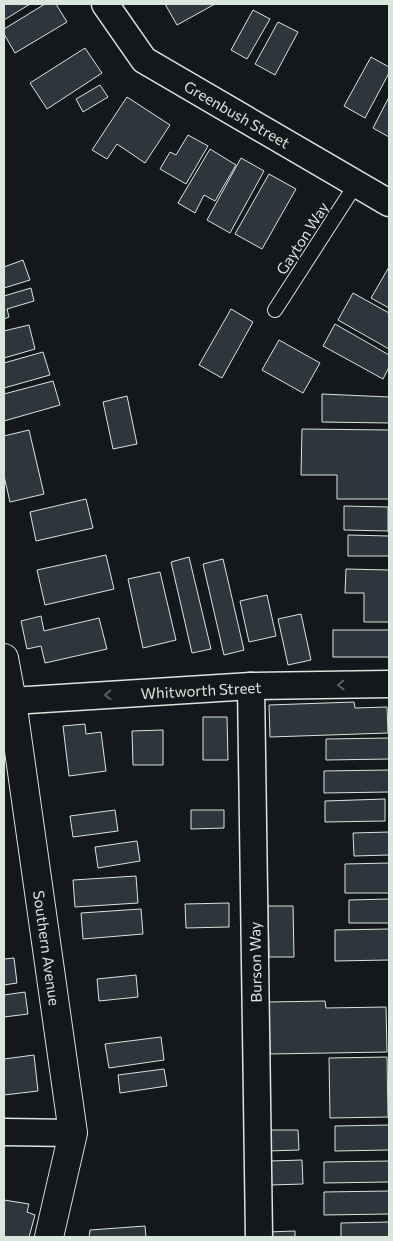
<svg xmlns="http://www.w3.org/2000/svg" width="393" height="1241" viewBox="0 0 393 1241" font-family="Commissioner,sans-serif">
	<rect width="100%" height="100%" fill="#14181c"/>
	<g fill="#2c363c" stroke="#d8e6dc">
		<path d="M4 4H30L4 20Z"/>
		<path d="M45 4H56L67 22 15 53 4 34V29Z"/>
		<path d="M165 4H215L177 25Z"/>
		<path d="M253 10 270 19 247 59 231 50Z"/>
		<path d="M278 22 298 32 275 75 255 64Z"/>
		<path d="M85 48 102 73 47 109 30 83Z"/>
		<path d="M371 57 389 67V73L365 118 344 106Z"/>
		<path d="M100 85 108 97 83 112 76 99Z"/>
		<path d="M127 97 170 125 145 163 117 144 107 159 92 150Z"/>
		<path d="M389 97V137L373 128Z"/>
		<path d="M188 135 208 146 186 184 160 169 170 152 176 155Z"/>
		<path d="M210 149 236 165 215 201 204 195 195 213 178 203Z"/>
		<path d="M241 158 264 171 230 233 207 220Z"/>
		<path d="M269 174 296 189 262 249 235 234Z"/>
		<path d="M23 260 30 280 4 288V267Z"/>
		<path d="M389 267V308L371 298Z"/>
		<path d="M31 288 34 301 7 309 9 317 4 319V296Z"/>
		<path d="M353 293 389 313V349L338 320Z"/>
		<path d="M231 309 253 322 222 378 199 365Z"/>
		<path d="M335 324 389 355V367L383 379 323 346Z"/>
		<path d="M29 325 35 349 4 358V331Z"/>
		<path d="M279 340 320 363 303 393 262 370Z"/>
		<path d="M43 352 50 375 4 388V363Z"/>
		<path d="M53 381 60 405 4 421V394Z"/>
		<path d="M322 394 389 397V423L322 422Z"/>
		<path d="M127 396 137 444 113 449 103 402Z"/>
		<path d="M302 429 389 430V499H337V475H301Z"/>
		<path d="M29 430 44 494 10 502 4 476V436Z"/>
		<path d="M86 499 93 528 36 541 30 512Z"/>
		<path d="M344 506 388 507V531L344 530Z"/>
		<path d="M348 535 389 536V556H348Z"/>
		<path d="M106 555 114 589 45 605 37 570Z"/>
		<path d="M189 557 211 649 192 653 171 562Z"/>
		<path d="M223 559 244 650 224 655 203 564Z"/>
		<path d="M346 569 389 570V622H364V593H345Z"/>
		<path d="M160 572 176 640 143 648 128 579Z"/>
		<path d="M267 595 276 636 249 642 240 601Z"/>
		<path d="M301 614 311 660 288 665 278 619Z"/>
		<path d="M41 616 44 631 99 618 107 649 45 663 41 646 27 649 21 621Z"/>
		<rect x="333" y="630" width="56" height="27"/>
		<path d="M354 702 355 708 387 707 388 733 270 737 269 705Z"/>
		<path d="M203 717H227L228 760H203Z"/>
		<path d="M85 724 86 734 101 732 106 771 69 776 63 726Z"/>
		<path d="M163 730V765H133L132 731Z"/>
		<path d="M389 738V759L326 760V739Z"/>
		<path d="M389 770V792L324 793V771Z"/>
		<path d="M385 799V821L325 822V801Z"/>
		<path d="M115 810 118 831 73 837 70 816Z"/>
		<path d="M191 810H224V828L191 829Z"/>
		<path d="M389 832V855L354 856 353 833Z"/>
		<path d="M137 841 140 861 98 868 95 847Z"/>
		<path d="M389 863V893H345V864Z"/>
		<path d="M136 876 138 903 75 907 73 880Z"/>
		<path d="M389 899V923H349V900Z"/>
		<path d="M229 903V927L186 928 185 904Z"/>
		<path d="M268 906H293L294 957H269Z"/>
		<path d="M141 909 143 934 83 939 81 913Z"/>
		<path d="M389 929V960L335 961V930Z"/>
		<path d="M14 958 17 983 4 985V959Z"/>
		<path d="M136 975 138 997 99 1001 97 979Z"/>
		<path d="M25 992 28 1014 4 1017V995Z"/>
		<path d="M325 1001 326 1008 386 1007 387 1052 270 1054 269 1002Z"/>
		<path d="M161 1037 164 1060 109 1068 105 1044Z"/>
		<path d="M34 1055 38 1091 4 1095V1059Z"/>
		<path d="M387 1057 388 1117 330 1118 329 1058Z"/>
		<path d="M164 1069 167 1086 120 1093 118 1075Z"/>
		<path d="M389 1125V1150L335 1151V1126Z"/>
		<path d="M268 1130H298L299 1150 268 1151Z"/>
		<path d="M302 1160 303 1184 270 1185V1161Z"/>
		<path d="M389 1161V1182L324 1183V1162Z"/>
		<path d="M389 1191V1214L324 1215V1192Z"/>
		<path d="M4 1200 29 1204 27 1212 35 1215 29 1237H4Z"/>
		<path d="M389 1222V1237H341V1223Z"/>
		<path d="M145 1226 146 1237H89L90 1230Z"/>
		<path d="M295 1231V1237H269L268 1232Z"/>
	</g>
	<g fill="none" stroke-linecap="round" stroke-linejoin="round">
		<g stroke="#d8e6dc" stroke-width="16">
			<path id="lane" d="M275 310 356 184"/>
		</g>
		<g stroke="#d8e6dc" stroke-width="29">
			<g id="street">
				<path d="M105 4 144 60 389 203"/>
				<path d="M251 686 259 1237"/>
				<path d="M12 701 251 686 389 684"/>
				<path d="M4 1132 73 1133"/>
			</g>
		</g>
		<g stroke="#d8e6dc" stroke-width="30">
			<path id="secondary" d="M4 658 12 701 73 1133 49 1237"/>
		</g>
		<use href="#lane" stroke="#14181c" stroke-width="14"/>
		<use href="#street" stroke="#14181c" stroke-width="26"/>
		<use href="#secondary" stroke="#14181c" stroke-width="28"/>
	</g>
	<defs><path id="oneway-chevron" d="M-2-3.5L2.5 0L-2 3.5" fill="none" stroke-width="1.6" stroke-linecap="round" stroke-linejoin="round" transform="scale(1.25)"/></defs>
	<g stroke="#59605f">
		<use href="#oneway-chevron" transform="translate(341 685) rotate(179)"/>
		<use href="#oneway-chevron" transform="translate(108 695) rotate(177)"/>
	</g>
	<g text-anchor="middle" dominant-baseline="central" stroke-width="4" stroke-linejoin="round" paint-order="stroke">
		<g font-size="15" fill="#d8e6dc" stroke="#14181c">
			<text transform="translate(237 114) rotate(30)">Greenbush Street</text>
			<text transform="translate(302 238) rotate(-57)">Gayton Way</text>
			<text transform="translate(201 690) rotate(-3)">Whitworth Street</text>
			<text transform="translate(47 948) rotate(82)">Southern Avenue</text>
			<text transform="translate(255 962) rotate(-91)">Burson Way</text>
		</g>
	</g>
	<rect width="393" height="1241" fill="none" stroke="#d8e6dc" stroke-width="10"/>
</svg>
